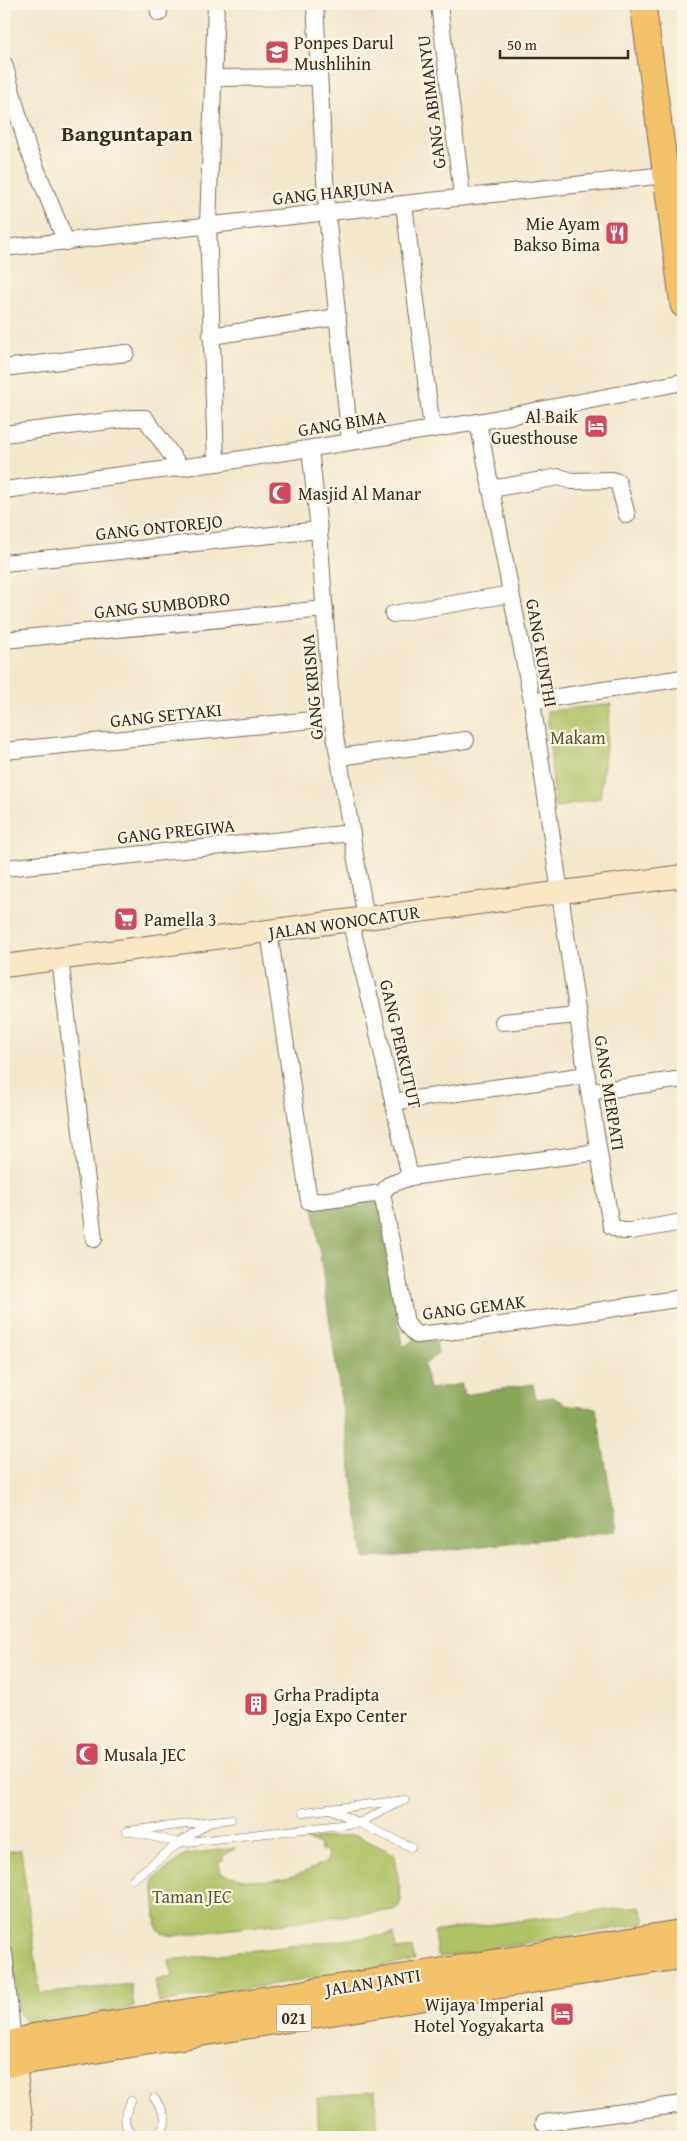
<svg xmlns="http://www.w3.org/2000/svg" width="687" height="2141" viewBox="0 0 687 2141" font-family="'Gentium Book Plus',serif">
	<rect width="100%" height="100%" fill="#fcf5e5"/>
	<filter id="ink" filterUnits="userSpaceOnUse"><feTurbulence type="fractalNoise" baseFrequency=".02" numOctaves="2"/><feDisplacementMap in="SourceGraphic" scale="10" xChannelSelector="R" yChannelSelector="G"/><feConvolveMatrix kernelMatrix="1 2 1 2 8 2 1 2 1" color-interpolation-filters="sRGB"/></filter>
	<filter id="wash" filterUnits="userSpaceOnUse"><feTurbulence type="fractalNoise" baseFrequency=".0096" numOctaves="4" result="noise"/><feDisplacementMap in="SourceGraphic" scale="20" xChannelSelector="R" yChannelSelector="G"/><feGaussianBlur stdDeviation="1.12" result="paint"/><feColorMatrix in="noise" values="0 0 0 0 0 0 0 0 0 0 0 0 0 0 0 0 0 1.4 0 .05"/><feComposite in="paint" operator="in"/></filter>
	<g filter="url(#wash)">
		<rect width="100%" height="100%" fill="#f3e8cd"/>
		<g fill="#afc165" stroke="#757642">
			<path d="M611 704 600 798 555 808 547 711Z"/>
			<path d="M356 1835 395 1854 401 1900 399 1906 394 1910 173 1936 162 1933 157 1928 153 1879 186 1854 236 1848 223 1856V1861L219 1862 221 1873C262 1886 291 1882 328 1860L327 1851H321L320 1844 306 1840Z"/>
			<path d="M21 1850 40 1994 130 1984 134 2007 35 2023C27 2023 21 2020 19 2012L4 1877V1852Z"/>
			<path d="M640 1906 645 1921 643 1924 441 1957 437 1955 434 1933 437 1931Z"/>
			<path d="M394 1934 396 1950 412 1948 415 1961 159 2003 155 1980 172 1977 169 1960Z"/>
			<path d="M375 2091 378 2136 419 2137H319L317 2098Z"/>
		</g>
		<path fill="#8ba75a" stroke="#63683c" d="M378 1201 402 1344 405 1346 414 1340 436 1341 438 1353 424 1365 429 1389 462 1384 464 1395 533 1384 536 1399 552 1397 570 1406 596 1408 617 1531 364 1559 313 1206Z"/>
	</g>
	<g filter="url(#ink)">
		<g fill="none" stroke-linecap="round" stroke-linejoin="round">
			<g stroke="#7b6c5b" stroke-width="9">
				<g id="lane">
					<path d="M330 1809 359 1823 398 1803"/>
					<path d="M304 1812 405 1800"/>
					<path d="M127 1831 231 1819"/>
					<path d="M134 1832 179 1843 210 1822"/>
					<path d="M133 1879 179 1843 359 1823 411 1847"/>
					<path d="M131 2101C123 2117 121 2133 141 2137"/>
					<path d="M147 2137 158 2134C172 2122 162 2109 154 2098"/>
				</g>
			</g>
			<g stroke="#7b6c5b" stroke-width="18">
				<g id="street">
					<path d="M158 4 159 13"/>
					<path d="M216 4 208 224 216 463"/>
					<path d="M315 4 327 213 350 442"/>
					<path d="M439 4 462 196"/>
					<path d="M4 64 27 146 66 242"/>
					<path d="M213 78 318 77"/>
					<path d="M404 204 432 429"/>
					<path d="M4 248 683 173"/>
					<path d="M211 336 338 317"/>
					<path d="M4 368 126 353"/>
					<path d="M478 422 532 701 589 1092 611 1226 622 1231H631L683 1222"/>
					<path d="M4 434 133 418H145L180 467"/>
					<path d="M310 449 319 530 332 718 366 919"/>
					<path d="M491 489 559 477 572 481 612 480 618 482 627 515"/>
					<path d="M4 490 216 463 478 422 683 382"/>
					<path d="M4 563 319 530"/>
					<path d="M393 614 511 594"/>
					<path d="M4 640 325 609"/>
					<path d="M532 701 683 678"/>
					<path d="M4 751 332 718"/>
					<path d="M339 757 466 740"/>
					<path d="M4 868 352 833"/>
					<path d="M350 921 371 1002 410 1177"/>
					<path d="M269 932 309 1201 312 1202 382 1193 389 1185 410 1177 598 1152"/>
					<path d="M60 959 94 1239"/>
					<path d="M503 1022 578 1015"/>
					<path d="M589 1092 683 1079"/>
					<path d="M393 1102 587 1075"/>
					<path d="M382 1193 406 1323 416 1335 474 1329 683 1298"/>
					<path d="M4 1953 13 2043"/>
					<path d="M544 2123 683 2104"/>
				</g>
			</g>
			<g stroke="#7b6c5b" stroke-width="24">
				<g id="secondary">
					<path d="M4 966 683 876"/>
					<path d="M15 2063 23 2137"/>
				</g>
			</g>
			<g stroke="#7b6c5b" stroke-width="27">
				<g id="primary">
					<path d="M643 4 683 305"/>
					<path d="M4 2046 36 2036 683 1932"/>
					<path d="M4 2065 683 1956"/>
				</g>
			</g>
			<use href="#lane" stroke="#fff" stroke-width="8"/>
			<use href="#street" stroke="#fff" stroke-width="16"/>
			<use href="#secondary" stroke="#fae7c3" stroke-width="22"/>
			<use href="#primary" stroke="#f3c26a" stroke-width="25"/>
		</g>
	</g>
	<defs>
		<g id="school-square" transform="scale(1.25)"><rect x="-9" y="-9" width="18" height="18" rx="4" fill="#d1495b" stroke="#fcf5e5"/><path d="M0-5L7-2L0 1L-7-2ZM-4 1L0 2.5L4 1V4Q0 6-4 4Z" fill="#fff"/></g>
		<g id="restaurant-square" transform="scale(1.25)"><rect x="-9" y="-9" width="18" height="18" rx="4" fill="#d1495b" stroke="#fcf5e5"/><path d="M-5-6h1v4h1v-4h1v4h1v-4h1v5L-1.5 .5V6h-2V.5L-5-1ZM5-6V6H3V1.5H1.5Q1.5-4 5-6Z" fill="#fff"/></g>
		<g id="hotel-square" transform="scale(1.25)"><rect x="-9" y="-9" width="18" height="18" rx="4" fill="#d1495b" stroke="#fcf5e5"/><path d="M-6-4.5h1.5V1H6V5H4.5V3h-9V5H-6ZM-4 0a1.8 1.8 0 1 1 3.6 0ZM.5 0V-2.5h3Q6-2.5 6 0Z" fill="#fff"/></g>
		<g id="mosque-square" transform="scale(1.25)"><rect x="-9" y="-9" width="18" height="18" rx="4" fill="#d1495b" stroke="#fcf5e5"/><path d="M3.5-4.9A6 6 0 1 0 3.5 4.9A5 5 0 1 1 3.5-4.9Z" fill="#fff"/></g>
		<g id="supermarket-square" transform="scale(1.25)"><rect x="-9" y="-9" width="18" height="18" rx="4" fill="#d1495b" stroke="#fcf5e5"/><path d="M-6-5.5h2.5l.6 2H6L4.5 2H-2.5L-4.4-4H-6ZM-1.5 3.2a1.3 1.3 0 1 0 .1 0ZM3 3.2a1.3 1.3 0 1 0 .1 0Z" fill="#fff"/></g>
		<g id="building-square" transform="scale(1.25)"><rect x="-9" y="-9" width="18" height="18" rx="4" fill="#d1495b" stroke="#fcf5e5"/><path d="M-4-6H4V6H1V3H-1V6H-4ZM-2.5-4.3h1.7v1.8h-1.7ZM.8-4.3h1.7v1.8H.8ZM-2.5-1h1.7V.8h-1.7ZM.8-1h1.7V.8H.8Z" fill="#fff"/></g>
	</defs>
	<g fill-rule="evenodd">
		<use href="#school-square" x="277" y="52"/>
		<use href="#restaurant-square" x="617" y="233"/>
		<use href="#hotel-square" x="596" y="426"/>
		<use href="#mosque-square" x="280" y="493"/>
		<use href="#supermarket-square" x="126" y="919"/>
		<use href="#building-square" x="256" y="1704"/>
		<use href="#mosque-square" x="87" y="1754"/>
		<use href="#hotel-square" x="562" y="2014"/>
	</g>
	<g text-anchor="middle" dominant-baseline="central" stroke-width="4.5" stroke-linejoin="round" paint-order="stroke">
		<rect fill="#fcf5e5" stroke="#75675a" stroke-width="1" x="276.5" y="2004.5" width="35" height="27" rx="4"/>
		<g font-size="16" font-weight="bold" fill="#3b2a1e">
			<text x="294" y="2018">021</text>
		</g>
		<g font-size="18" fill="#3b2a1e" stroke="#fcf5e5" text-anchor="start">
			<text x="294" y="42">Ponpes Darul<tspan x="294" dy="21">Mushlihin</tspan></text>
			<text x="600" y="223" text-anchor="end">Mie Ayam<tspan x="600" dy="21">Bakso Bima</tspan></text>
			<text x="578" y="416" text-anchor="end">Al Baik<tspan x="578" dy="21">Guesthouse</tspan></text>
			<text x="298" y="493">Masjid Al Manar</text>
			<text x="144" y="919">Pamella 3</text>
			<text x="274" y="1694">Grha Pradipta<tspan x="274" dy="21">Jogja Expo Center</tspan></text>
			<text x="104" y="1754">Musala JEC</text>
			<text x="544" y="2004" text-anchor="end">Wijaya Imperial<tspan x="544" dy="21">Hotel Yogyakarta</tspan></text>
		</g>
		<g font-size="18" fill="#3b2a1e" stroke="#fcf5e5">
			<text transform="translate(431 102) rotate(-97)">GANG ABIMANYU</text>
			<text transform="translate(333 192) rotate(-6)">GANG HARJUNA</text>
			<text transform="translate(342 423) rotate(-9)">GANG BIMA</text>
			<text transform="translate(159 527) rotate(-6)">GANG ONTOREJO</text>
			<text transform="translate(162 605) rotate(-6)">GANG SUMBODRO</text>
			<text transform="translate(542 653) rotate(80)">GANG KUNTHI</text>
			<text transform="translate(312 687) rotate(-95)">GANG KRISNA</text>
			<text transform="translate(166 715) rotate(-6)">GANG SETYAKI</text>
			<text transform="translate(176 831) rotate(-6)">GANG PREGIWA</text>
			<text transform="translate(344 922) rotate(-8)">JALAN WONOCATUR</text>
			<text transform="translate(401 1044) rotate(77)">GANG PERKUTUT</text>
			<text transform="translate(610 1093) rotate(81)">GANG MERPATI</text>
			<text transform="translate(474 1307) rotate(-7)">GANG GEMAK</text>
			<text transform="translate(373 1982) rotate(-9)">JALAN JANTI</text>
		</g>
		<g font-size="18" fill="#5e5733" stroke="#fcf5e5">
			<text x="578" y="737">Makam</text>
			<text x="192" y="1896">Taman JEC</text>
		</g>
		<g font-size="22" font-weight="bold" fill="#3b2a1e" stroke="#fcf5e5">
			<text x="127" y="133">Banguntapan</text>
		</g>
	</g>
	<rect width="687" height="2141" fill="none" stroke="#fcf5e5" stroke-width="20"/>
	<path d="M500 50v8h128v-8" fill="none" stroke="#3b2a1e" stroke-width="2.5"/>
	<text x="507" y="50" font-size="15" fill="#3b2a1e" stroke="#fcf5e5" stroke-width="4" paint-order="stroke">50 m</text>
</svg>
